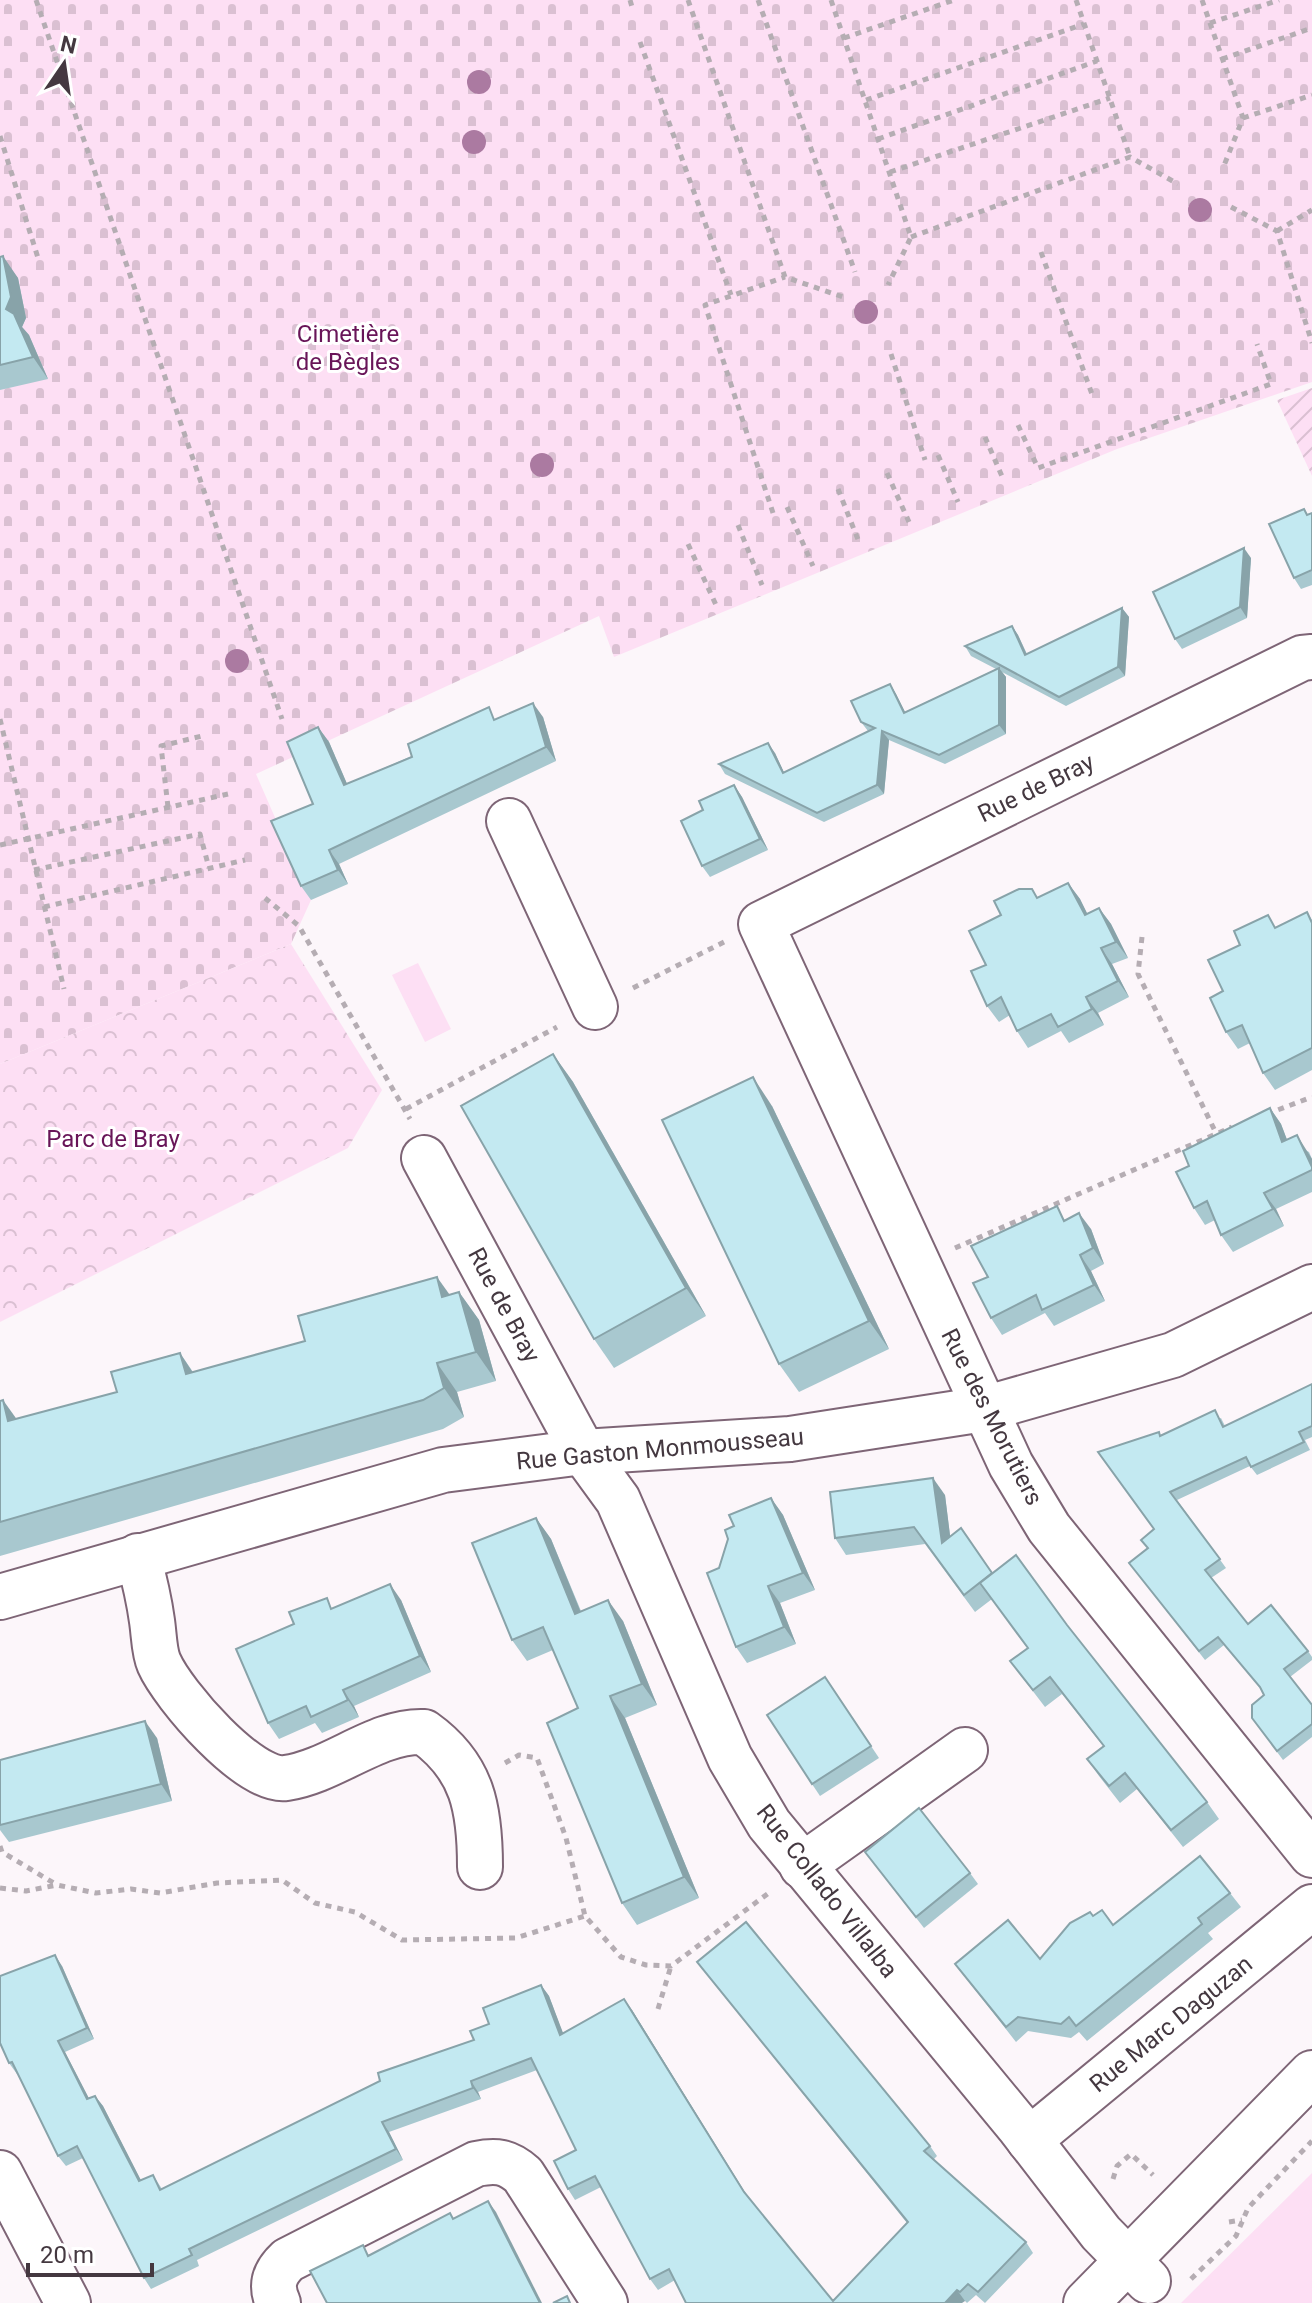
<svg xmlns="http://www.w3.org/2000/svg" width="1312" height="2303" viewBox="0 0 1312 2303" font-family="Roboto,sans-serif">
	<defs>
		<pattern id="cemetery-stones" width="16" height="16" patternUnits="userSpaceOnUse" patternTransform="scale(2)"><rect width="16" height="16" fill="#fddff4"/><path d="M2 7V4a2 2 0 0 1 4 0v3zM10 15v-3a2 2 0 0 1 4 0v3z" fill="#dac0d2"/></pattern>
		<pattern id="park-crowns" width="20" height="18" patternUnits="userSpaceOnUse" patternTransform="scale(2)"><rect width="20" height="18" fill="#fddff4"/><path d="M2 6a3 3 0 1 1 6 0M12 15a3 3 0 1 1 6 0" fill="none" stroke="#dac0d2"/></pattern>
		<pattern id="garden-furrows" width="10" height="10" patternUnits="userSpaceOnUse" patternTransform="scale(2)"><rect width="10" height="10" fill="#fddff4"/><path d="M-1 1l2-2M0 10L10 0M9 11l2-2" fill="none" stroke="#dac0d2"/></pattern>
	</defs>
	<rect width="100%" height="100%" fill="#fcf6fa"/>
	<path fill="url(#cemetery-stones)" d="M0 0H1312V382L1117 449 614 657 599 616 256 774 311 900 291 944 0 1064Z"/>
	<path fill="url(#park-crowns)" d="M291 944 382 1090 348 1148 0 1322V1064Z"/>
	<path fill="url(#garden-furrows)" d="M1312 388V476L1277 400Z"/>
	<g fill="#fddff4">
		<path d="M418 963 451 1029 425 1042 392 975Z"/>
		<path d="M1312 2173V2303H1181L1308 2177Z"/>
	</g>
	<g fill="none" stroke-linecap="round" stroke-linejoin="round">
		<g stroke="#7e6576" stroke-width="48">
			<g id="minor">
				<path d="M1312 657 1302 658 761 924 1011 1465 1049 1528 1312 1855"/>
				<path d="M509 821 595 1007"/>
				<path d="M424 1158 583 1452 618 1500 730 1758 769 1824 1020 2128 1101 2233 1148 2281"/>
				<path d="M138 1556C144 1578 149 1599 152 1621 154 1634 154 1652 159 1663 173 1695 250 1784 286 1778 334 1771 376 1730 424 1732 473 1767 480 1809 480 1867"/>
				<path d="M0 1597 443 1470 583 1452 790 1439 984 1409 1173 1355 1312 1287"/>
				<path d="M802 1866 965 1750"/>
				<path d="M1029 2140 1312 1907"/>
				<path d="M0 2173 68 2303"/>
				<path d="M278 2303C270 2285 274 2273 288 2260L476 2164C496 2160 507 2161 523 2175L605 2303"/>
				<path d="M1086 2303 1312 2073"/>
			</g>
		</g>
		<g stroke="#b5adb3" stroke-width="5" stroke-dasharray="6 6" stroke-linecap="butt">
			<path d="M36 0 282 719"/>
			<path d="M630 0 632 7"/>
			<path d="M688 0 785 277 846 298"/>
			<path d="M758 0 855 272"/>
			<path d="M831 0 911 237 888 285"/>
			<path d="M1076 0 1130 157"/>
			<path d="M1202 0 1243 118 1223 168"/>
			<path d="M1210 23 1279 0"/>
			<path d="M844 38 954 0"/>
			<path d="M640 42 731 295"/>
			<path d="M1222 59 1312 28"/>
			<path d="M866 100 1084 24"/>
			<path d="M1243 118 1312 95"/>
			<path d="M0 136 38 258"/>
			<path d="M878 139 1097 61"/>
			<path d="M890 172 1110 98"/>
			<path d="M1231 207 1277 231 1312 343"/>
			<path d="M1277 231 1312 210"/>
			<path d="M911 237 1130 157 1178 184"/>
			<path d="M1041 252 1093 397"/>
			<path d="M891 354 925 460"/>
			<path d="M1018 425 1038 468 1271 384 1257 344"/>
			<path d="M985 437 1004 481"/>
			<path d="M938 455 958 502"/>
			<path d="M887 473 909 522"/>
			<path d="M838 489 859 542"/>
			<path d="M787 507 813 566"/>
			<path d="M773 513 705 305 785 277"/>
			<path d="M738 525 762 585"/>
			<path d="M688 544 716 605"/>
			<path d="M0 719 64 989"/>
			<path d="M168 807 161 746 206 735"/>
			<path d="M0 845 228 794"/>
			<path d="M34 870 200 834 209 868"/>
			<path d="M265 898 299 926 410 1119"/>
			<path d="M44 907 245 860"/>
			<path d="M1142 937 1138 974 1216 1133"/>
			<path d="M633 988 724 942"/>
			<path d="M406 1109 557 1027"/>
			<path d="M1267 1114 1312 1097"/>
			<path d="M955 1248 1232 1127"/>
			<path d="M505 1763 519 1755 537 1758 566 1838 585 1916 621 1957 646 1965 671 1966 770 1892"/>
			<path d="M0 1846 2 1852 57 1885"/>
			<path d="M0 1888 26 1891 57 1885 96 1893 131 1889 160 1893 217 1883 282 1880 315 1903 355 1912 402 1940 516 1938 585 1916"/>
			<path d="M658 2009 671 1966"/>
			<path d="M1113 2179 1117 2166 1131 2154 1153 2175"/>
			<path d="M1229 2222 1242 2220"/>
			<path d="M1191 2279 1236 2236 1248 2208 1312 2141"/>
		</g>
		<use href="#minor" stroke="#fff" stroke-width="44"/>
	</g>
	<g fill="#ab7aa1">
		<circle cx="479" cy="82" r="12"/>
		<circle cx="474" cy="142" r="12"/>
		<circle cx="1200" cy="210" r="12"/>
		<circle cx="866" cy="312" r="12"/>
		<circle cx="542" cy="465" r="12"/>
		<circle cx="237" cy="661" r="12"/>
	</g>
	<g fill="#a8c8cf">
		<path d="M0 257 18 278 26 318 22 327 29 335 48 379 0 390Z"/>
		<path d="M1304 509 1308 515 1312 513V585L1301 589 1294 578Z"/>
		<path d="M1251 558 1247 618 1182 649 1175 639Z"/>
		<path d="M1122 608 1129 617 1125 676 1066 706 1002 672 1006 677V734L945 764 889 740 884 794 824 822 725 774 719 764 775 753 784 773 868 731 861 722 890 684 896 694 905 712 996 669 971 656 965 646 1012 626 1018 635 1027 654Z"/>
		<path d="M543 717 556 761 339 864 348 884 311 900 301 886 313 804 318 727 329 742 347 784 497 719Z"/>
		<path d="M734 785 742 797 768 850 710 877 702 866 703 810Z"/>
		<path d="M1068 883 1080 899 1087 914 1099 908 1111 924 1128 958 1112 964 1129 997 1098 1013 1104 1025 1069 1043 1061 1031 1028 1048 1017 1031 1010 1015 999 1022 987 1006 986 965 1038 898Z"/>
		<path d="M1307 912 1312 920V1070L1275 1090 1263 1073 1250 1043 1238 1049 1226 1032 1223 991 1240 945Z"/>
		<path d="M553 1054 573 1082 706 1316 614 1368 594 1339Z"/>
		<path d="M772 1106 889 1349 799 1392 779 1364Z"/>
		<path d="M1270 1108 1281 1124 1287 1140 1309 1152 1312 1159V1192L1276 1209 1284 1226 1233 1252 1221 1235 1215 1220 1205 1225 1194 1208 1189 1166Z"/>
		<path d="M1067 1219 1091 1229 1104 1264 1091 1271 1105 1301 1054 1326 1045 1313 1002 1335 991 1318 988 1277Z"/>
		<path d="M459 1292 479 1320 496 1381 457 1392 464 1417 443 1429 0 1556V1401L16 1419 117 1392 180 1353 193 1372 305 1341Z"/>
		<path d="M1312 1384V1437L1305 1440 1310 1450 1257 1475 1250 1466 1177 1500 1226 1568 1211 1578 1248 1624 1308 1651 1312 1657V1660L1290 1677 1312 1705V1737L1283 1760 1252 1718 1264 1695 1262 1690 1224 1645 1205 1660 1129 1563 1148 1549 1141 1540 1154 1529 1162 1435 1221 1418 1225 1426Z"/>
		<path d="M945 1495 950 1536 993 1573 1067 1625 1207 1802 1219 1819 1183 1847 1137 1789 1120 1803 1099 1776 1087 1759 1103 1746 1062 1694 1045 1707 1022 1677 1010 1661 1028 1649 992 1599 975 1612 925 1544 846 1555 835 1538Z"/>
		<path d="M771 1498 783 1515 815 1590 780 1603 796 1644 747 1663 736 1647 719 1568 734 1526Z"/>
		<path d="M536 1518 551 1539 581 1611 623 1621 657 1705 625 1718 699 1898 637 1925 622 1903 578 1708 553 1650 527 1661 512 1640Z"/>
		<path d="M401 1600 431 1672 354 1706 359 1717 322 1733 315 1723 279 1739 268 1723 334 1608Z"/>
		<path d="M825 1677 879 1758 820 1796 812 1784Z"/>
		<path d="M157 1738 172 1801 9 1842 0 1830V1760Z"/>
		<path d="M865 1852 970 1873 978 1884 924 1928Z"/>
		<path d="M1230 1893 1241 1907 1208 1933 1213 1939 1087 2041 1079 2032 1071 2038 1028 2031 1016 2042 955 1964 1040 1959 1093 1916 1113 1925Z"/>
		<path d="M697 1962 930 2146 937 2156 933 2160 1026 2242 1033 2253 985 2303 976 2295 967 2303 965 2301 686 2303 675 2280 658 2290 650 2279 601 2187 575 2200 568 2189 576 2150 537 2070 478 2092 481 2099 389 2132 403 2160 197 2260 199 2266 151 2289 144 2278 83 2158 66 2166 58 2156 18 2073 17 2074 9 2063 62 1966 94 2039 65 2052 89 2099 95 2096 103 2106 141 2181 153 2175 162 2189 474 2040 489 2024 541 1985 549 1996 563 2034 632 2010 747 2196 833 2301 907 2223Z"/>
	</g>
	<g fill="#88a3a9">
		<path d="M3 256 18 278 26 318 22 327 29 335 48 379 33 357 6 309Z"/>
		<path d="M1244 548 1251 558 1247 618 1240 607Z"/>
		<path d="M1122 608 1129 617 1125 676 1118 667Z"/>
		<path d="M1012 626 1018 635 1031 664 1025 655Z"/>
		<path d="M999 668 1006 677V734L999 725Z"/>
		<path d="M890 684 896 694 910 722 904 713Z"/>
		<path d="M533 703 543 717 556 761 546 747Z"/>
		<path d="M318 727 329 742 354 800 344 785Z"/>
		<path d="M882 731 889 740 884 794 877 785Z"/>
		<path d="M768 743 775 753 789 783 783 773Z"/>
		<path d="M734 785 742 797 768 850 760 839Z"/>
		<path d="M329 850 339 864 348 884 338 870Z"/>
		<path d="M1068 883 1080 899 1096 931 1085 915Z"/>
		<path d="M1099 908 1111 924 1128 958 1116 942Z"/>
		<path d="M1101 948 1112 964 1129 997 1118 981Z"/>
		<path d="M1086 997 1098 1013 1104 1025 1092 1009Z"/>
		<path d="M553 1054 573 1082 706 1316 686 1288Z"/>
		<path d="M753 1077 772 1106 889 1349 869 1321Z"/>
		<path d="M1270 1108 1281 1124 1294 1158 1282 1142Z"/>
		<path d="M1297 1135 1312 1159V1167Z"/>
		<path d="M1264 1193 1276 1209 1284 1226 1273 1209Z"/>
		<path d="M1079 1213 1091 1229 1104 1264 1093 1248Z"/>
		<path d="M1080 1255 1091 1271 1105 1301 1094 1285Z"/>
		<path d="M437 1277 457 1305 442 1297Z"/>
		<path d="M459 1292 479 1320 496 1381 476 1352Z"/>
		<path d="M180 1353 199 1382 186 1374Z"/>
		<path d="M437 1363 457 1392 464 1417 444 1388Z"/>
		<path d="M3 1400 23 1428 8 1421Z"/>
		<path d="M933 1478 945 1495 953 1559 942 1543Z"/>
		<path d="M771 1498 783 1515 815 1590 803 1573Z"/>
		<path d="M536 1518 551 1539 590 1635 575 1614Z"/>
		<path d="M390 1584 401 1600 431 1672 420 1656Z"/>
		<path d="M768 1586 780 1603 796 1644 784 1627Z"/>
		<path d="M608 1600 623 1621 657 1705 642 1684Z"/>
		<path d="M343 1690 354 1706 359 1717 348 1700Z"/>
		<path d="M610 1696 625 1718 699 1898 684 1877Z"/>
		<path d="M145 1721 157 1738 172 1801 161 1784Z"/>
		<path d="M55 1955 62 1966 94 2039 87 2028Z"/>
		<path d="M541 1985 549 1996 568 2046 560 2035Z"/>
		<path d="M624 1999 632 2010 751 2202 744 2192Z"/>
		<path d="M58 2041 65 2052 95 2110 87 2099Z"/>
		<path d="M471 2081 478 2092 481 2099 473 2088Z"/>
		<path d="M95 2096 103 2106 147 2192 139 2181Z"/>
		<path d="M382 2122 389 2132 403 2160 396 2149Z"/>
		<path d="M488 2201 496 2212 542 2303H540Z"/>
		<path d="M957 2290 965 2301 962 2303H945Z"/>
	</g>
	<g fill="#c3e9f1" stroke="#88a3a9" stroke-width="2">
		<path d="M3 256 11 297 6 309 14 314 33 357 0 365V257Z"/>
		<path d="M1304 509 1307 515 1312 513V570L1294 578 1269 524Z"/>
		<path d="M1244 548 1240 607 1175 639 1153 592Z"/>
		<path d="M1122 608 1118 667 1059 697 965 646 1012 626 1025 655Z"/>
		<path d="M999 668V725L939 755 882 731 877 785 817 813 719 764 768 743 783 773 875 728 861 722 851 701 890 684 904 713Z"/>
		<path d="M533 703 546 747 329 850 338 870 301 886 271 821 313 804 287 742 318 727 344 785 412 757 408 744 489 707 494 720Z"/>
		<path d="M734 785 760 839 702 866 681 821 703 810 699 801Z"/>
		<path d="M1068 883 1085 915 1099 908 1116 942 1101 948 1118 981 1086 997 1092 1009 1058 1027 1051 1014 1017 1031 1001 997 987 1006 971 971 986 965 969 931 1001 915 994 901 1019 889H1032L1037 898Z"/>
		<path d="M1307 912 1312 923V1048L1263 1073 1242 1025 1226 1032 1210 998 1223 991 1208 960 1240 945 1234 931 1268 915 1275 928Z"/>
		<path d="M553 1054 686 1288 594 1339 461 1106Z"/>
		<path d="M753 1077 869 1321 779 1364 662 1120Z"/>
		<path d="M1270 1108 1282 1142 1297 1135 1312 1167V1170L1264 1193 1273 1209 1221 1235 1207 1201 1194 1208 1176 1172 1189 1166 1183 1151Z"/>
		<path d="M1057 1206 1064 1221 1079 1213 1093 1248 1080 1255 1094 1285 1042 1310 1036 1295 991 1318 973 1283 988 1277 971 1246Z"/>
		<path d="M437 1277 442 1297 459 1292 476 1352 437 1363 444 1388 423 1400 0 1522V1401L3 1400 8 1421 117 1392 111 1372 180 1353 186 1374 305 1341 298 1316Z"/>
		<path d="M1312 1384V1426L1299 1432 1304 1442 1251 1467 1246 1457 1170 1492 1220 1559 1205 1570 1248 1624 1271 1605 1308 1651 1284 1669 1312 1705V1724L1277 1751 1252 1718V1705L1264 1695 1260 1687 1218 1637 1199 1651 1129 1563 1148 1548 1141 1540 1154 1529 1098 1452 1159 1432 1160 1436 1215 1410 1223 1427Z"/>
		<path d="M933 1478 942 1543 961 1528 992 1573 964 1595 914 1527 835 1538 830 1492Z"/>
		<path d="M771 1498 803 1573 768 1586 784 1627 736 1647 707 1573 719 1568 728 1539 725 1530 734 1526 729 1515Z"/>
		<path d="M536 1518 575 1614 608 1600 642 1684 610 1696 684 1877 622 1903 547 1723 578 1708 543 1627 512 1640 472 1543Z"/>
		<path d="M1016 1555 1067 1625 1207 1802 1171 1830 1125 1773 1109 1786 1087 1759 1104 1746 1050 1677 1033 1690 1010 1661 1028 1648 980 1583Z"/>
		<path d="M390 1584 420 1656 343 1690 348 1700 311 1717 306 1706 268 1723 236 1649 294 1624 289 1612 327 1598 331 1609Z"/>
		<path d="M825 1677 871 1746 812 1784 767 1715Z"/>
		<path d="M145 1721 161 1784 0 1825V1760Z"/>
		<path d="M919 1808 970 1873 916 1917 865 1852Z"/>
		<path d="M1200 1856 1230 1893 1198 1918 1202 1924 1076 2026 1069 2017 1061 2024 1018 2017 1006 2027 955 1964 1008 1920 1040 1959 1070 1923 1090 1912 1093 1916 1102 1910 1113 1925Z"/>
		<path d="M746 1922 930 2146 924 2151 1026 2242 978 2292 968 2284 960 2292 957 2290 945 2303H686L669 2269 650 2279 595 2176 568 2189 554 2161 576 2150 531 2058 471 2081 473 2088 382 2122 396 2149 189 2249 192 2255 144 2278 77 2146 58 2156 12 2062 9 2063 0 2043V1976L55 1955 87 2028 58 2041 87 2099 95 2096 139 2181 153 2175 160 2190 380 2081 378 2073 474 2040 470 2031 489 2024 483 2008 541 1985 560 2035 624 1999 744 2192 833 2301 908 2222 697 1962Z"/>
		<path d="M488 2201 540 2303H327L310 2271 363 2245 368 2256 450 2213 453 2219Z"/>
		<path d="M567 2296 570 2303H553Z"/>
	</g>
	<g text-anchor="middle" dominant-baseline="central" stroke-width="6" stroke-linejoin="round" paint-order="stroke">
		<g font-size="24" fill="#681558" stroke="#fff">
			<text x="348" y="334">Cimetière<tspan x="348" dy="28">de Bègles</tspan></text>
			<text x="113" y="1139">Parc de Bray</text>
		</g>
		<g font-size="24" fill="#443840" stroke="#fff">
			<text transform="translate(1036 788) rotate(-26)">Rue de Bray</text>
			<text transform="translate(504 1305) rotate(62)">Rue de Bray</text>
			<text transform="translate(992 1417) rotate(63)">Rue des Morutiers</text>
			<text transform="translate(660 1449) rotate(-5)">Rue Gaston Monmousseau</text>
			<text transform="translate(827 1891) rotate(52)">Rue Collado Villalba</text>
			<text transform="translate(1171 2024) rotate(-39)">Rue Marc Daguzan</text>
		</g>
	</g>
	<g transform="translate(64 64) rotate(13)" stroke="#ffffff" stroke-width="6" paint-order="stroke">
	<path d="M0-6L14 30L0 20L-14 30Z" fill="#443840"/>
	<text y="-12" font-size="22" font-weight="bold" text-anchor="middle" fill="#443840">N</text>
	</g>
	<path d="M28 2263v12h124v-12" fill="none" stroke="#443840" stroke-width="4"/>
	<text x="40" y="2263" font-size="24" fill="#443840" stroke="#ffffff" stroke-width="6" paint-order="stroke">20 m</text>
</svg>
